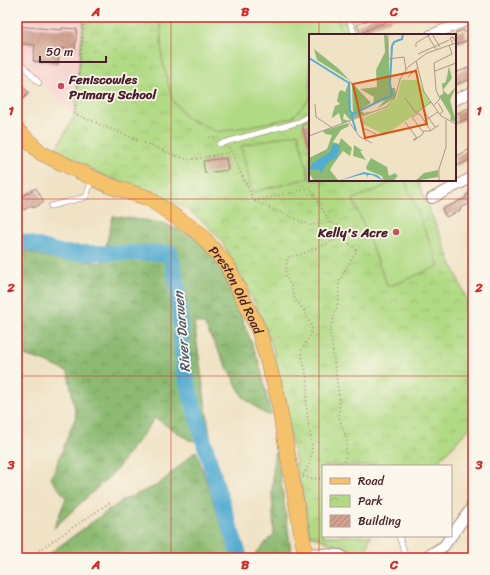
<svg xmlns="http://www.w3.org/2000/svg" width="490" height="575" viewBox="0 0 490 575" font-family="Sriracha,sans-serif">
	<defs>
		<pattern id="forest-crowns" width="20" height="18" patternUnits="userSpaceOnUse"><rect width="20" height="18" fill="#8cba72"/><path d="M2 6a3 3 0 1 1 6 0M12 15a3 3 0 1 1 6 0" fill="none" stroke="#74975e"/></pattern>
		<pattern id="park-crowns" width="20" height="18" patternUnits="userSpaceOnUse"><rect width="20" height="18" fill="#b1da84"/><path d="M2 6a3 3 0 1 1 6 0M12 15a3 3 0 1 1 6 0" fill="none" stroke="#9abb72"/></pattern>
		<pattern id="building-hatch" width="6" height="6" patternUnits="userSpaceOnUse"><rect width="6" height="6" fill="#d1a18e"/><path d="M-1 1l2-2M0 6l6-6M5 7l2-2" fill="none" stroke="#ac8374"/></pattern>
	</defs>
	<rect width="100%" height="100%" fill="#fbf7ec"/>
	<filter id="ink" filterUnits="userSpaceOnUse"><feTurbulence type="fractalNoise" baseFrequency=".025" numOctaves="2"/><feDisplacementMap in="SourceGraphic" scale="8" xChannelSelector="R" yChannelSelector="G"/><feConvolveMatrix kernelMatrix="1 2 1 2 8 2 1 2 1" color-interpolation-filters="sRGB"/></filter>
	<filter id="wash" filterUnits="userSpaceOnUse"><feTurbulence type="fractalNoise" baseFrequency=".012" numOctaves="4" result="noise"/><feDisplacementMap in="SourceGraphic" scale="16" xChannelSelector="R" yChannelSelector="G"/><feGaussianBlur stdDeviation="0.9" result="paint"/><feColorMatrix in="noise" values="0 0 0 0 0 0 0 0 0 0 0 0 0 0 0 0 0 1.4 0 .05"/><feComposite in="paint" operator="in"/></filter>
	<g filter="url(#wash)">
		<rect width="100%" height="100%" fill="#f0e2c5"/>
		<path fill="#f7d0cc" d="M17 17H84L74 116 17 56Z"/>
		<g fill="url(#forest-crowns)" stroke="#6b6c4e">
			<path d="M113 216 163 223 197 238 223 270 259 362 271 415 265 414 243 397 204 324 194 322 211 443 189 440 155 418 116 470 54 528 66 498 51 479 76 416 68 372 44 361 17 353V249L43 256 102 263Z"/>
			<path d="M196 451 233 558H43L123 500 158 485Z"/>
			<path d="M274 453H277L292 558H251L274 534 272 494Z"/>
		</g>
		<path fill="url(#park-crowns)" stroke="#7e7c58" d="M84 17H350L357 35H310V180H417L473 315V424L434 466H323V536H371L369 539 366 558H349L338 546 310 535 273 349 262 319 244 281 221 240 205 223 184 207 139 188 104 176 55 151 74 116Z"/>
		<g fill="#b1da84" stroke="#7e7c58">
			<path d="M160 17H336L344 35H310V98L292 118 218 132 185 117 172 99 162 58Z"/>
			<path d="M298 133 309 178 252 192 241 146Z"/>
			<path d="M400 180H405L439 266 388 287 353 199Z"/>
		</g>
		<g fill="none" stroke-linecap="round" stroke-linejoin="round">
			<path stroke="#53acd1" stroke-width="16" d="M17 240 63 253H170L177 283 184 372 216 484 240 558"/>
		</g>
		<g id="blocks">
			<g fill="url(#building-hatch)">
				<path d="M375 17H396L361 33 357 25Z"/>
				<path d="M17 26 62 30V28L77 29 75 50 60 48 58 64 33 61 35 45 17 43Z"/>
				<path d="M464 30 468 40 455 45V33Z"/>
				<path d="M473 66V78L456 85 455 73Z"/>
				<path d="M17 80 29 93 23 99 17 92Z"/>
				<path d="M473 106V116L457 123 455 114Z"/>
				<path d="M310 123V146L308 147 302 125Z"/>
				<path d="M470 149 473 158 455 167V157Z"/>
				<path d="M226 158 228 170 205 173 203 161Z"/>
				<path d="M36 188 44 202 34 208 32 205 24 210 17 199Z"/>
				<path d="M473 191V212L469 204 460 208 461 210 446 217 442 209 466 198 465 196Z"/>
			</g>
		</g>
	</g>
	<g filter="url(#ink)">
		<use href="#blocks" fill-opacity="0" stroke="#9d8078" stroke-width="1"/>
		<g fill="none" stroke-linecap="round" stroke-linejoin="round">
			<g stroke="#9d8078" stroke-width="6">
				<g id="service">
					<path d="M348 17 355 35"/>
					<path d="M17 59 39 83"/>
					<path d="M219 144 299 122 310 116"/>
					<path d="M51 206 86 197 92 179"/>
					<path d="M399 536 406 558"/>
				</g>
			</g>
			<g stroke="#9d8078" stroke-width="12">
				<g id="minor">
					<path d="M431 35 473 18"/>
					<path d="M455 100 473 91"/>
					<path d="M432 198 473 177"/>
					<path d="M306 553 340 555 345 558"/>
					<path d="M424 558 444 546 470 510 473 501"/>
				</g>
			</g>
			<g stroke="#9d8078" stroke-width="16">
				<g id="primary">
					<path id="s1" d="M17 130 41 153 110 186 148 198 199 233 227 265 259 331 277 394 306 558"/>
				</g>
			</g>
			<g stroke="#9d8078" stroke-width="1.5" stroke-dasharray="1 3" stroke-linecap="butt">
				<path d="M84 17 75 114 176 156 190 160 232 152"/>
				<path d="M471 29 473 35"/>
				<path d="M209 137H217"/>
				<path d="M229 147 254 201 310 225 330 223 339 225 343 237 357 251 347 266 339 283V299L330 331 339 398V417L347 440 345 461 347 466"/>
				<path d="M255 201 310 188 330 223"/>
				<path d="M303 475 310 463 312 447 306 405 308 382 301 351 310 336 312 328 304 310 295 300 291 286 285 274 288 257 302 254 343 237"/>
				<path d="M303 477 320 479 323 481"/>
				<path d="M25 558 32 555 112 501"/>
			</g>
			<use href="#service" stroke="#fff" stroke-width="5"/>
			<use href="#minor" stroke="#fff" stroke-width="10"/>
			<use href="#primary" stroke="#f5c16b" stroke-width="15"/>
		</g>
	</g>
	<path fill="none" stroke="#d62828" stroke-width="1" stroke-opacity="0.55" d="M171 17V558M319 17V35M319 180V558M17 199H473M17 376H473"/>
	<g fill="#d1495b" stroke="#fbf7ec" stroke-width="1.5">
		<circle cx="61" cy="86" r="4"/>
		<circle cx="396" cy="232" r="4"/>
	</g>
	<g text-anchor="middle" dominant-baseline="central" stroke-width="3.5" stroke-linejoin="round" paint-order="stroke">
		<g font-size="13" font-weight="bold" fill="#4a1f2b" stroke="#fbf7ec" text-anchor="start">
			<text x="69" y="79">Feniscowles<tspan x="69" dy="15">Primary School</tspan></text>
			<text x="388" y="232" text-anchor="end">Kelly's Acre</text>
		</g>
		<g font-size="13" fill="#4a1f2b" stroke="#fbf7ec">
			<text stroke="none"><textPath href="#s1" startOffset="280">Preston Old Road</textPath></text>
		</g>
		<g font-size="14" font-style="italic" fill="#4e576d" stroke="#fbf7ec">
			<text transform="translate(182 332) rotate(-95)">River Darwen</text>
		</g>
	</g>
	<g transform="translate(309 34)">
		<rect width="147" height="147" fill="#f0e2c5"/>
		<path d="M75 0H77L79 6 81 54H86L87 60 86 64 68 75 76 66 64 70 65 63 51 55 68 53 67 36 76 18ZM5 15 30 35 62 69 44 80 43 52 40 46 8 26ZM140 32 143 44 134 56 139 61 147 53 141 66 147 88 141 86 142 82 130 62 134 60 133 49H136L138 43ZM39 50 42 81 52 77 55 79 64 77 41 86 35 79 34 85 40 87 33 89 30 79 23 84V82L26 72 31 70 28 67 30 58 32 56 36 58ZM39 89 40 92 32 96 24 108 30 110 32 104 43 114 41 122 34 117 23 132 21 136 29 146 5 147 0 139V124L18 115 23 101 16 100 14 97ZM45 111 54 117H51L57 126 44 122ZM62 124 78 133 80 142 86 139 89 142 84 147H75L73 142 58 136 57 133ZM129 136V143L106 147 115 139Z" fill="#8cba72"/>
		<path d="M92 46H109L122 69 76 101 54 90 56 83 75 75 88 64Z" fill="#b1da84"/>
		<path d="M112 54 120 69 108 77 98 64 100 58Z" fill="#b1da84"/>
		<path d="M24 110 31 111V114L28 123 18 129 12 140 11 136 0 135 4 129 21 118ZM55 138 68 141 75 147 63 141H59L58 144V141L55 140 29 147Z" fill="#53acd1"/>
		<path fill="none" stroke="#53acd1" stroke-width="2" d="M0 24 40 49 41 77 44 80 83 61 81 49 83 12 85 8 93 5 94 0M42 80 47 97"/>
		<path fill="none" stroke="#ae9487" stroke-width="1" d="M79 0V25L95 23 97 36M123 0 131 13M119 2 127 15M144 10 141 4 144 3 147 9M107 13V9L122 0M109 20 140 6M107 27 115 58 132 82 147 90M126 37 147 29M99 43 109 33M96 64 107 79 122 68M129 69 134 77 131 80M6 70 7 83 22 93M124 72 131 65 127 56 125 29 143 20 140 11M114 76 126 93M54 83V94L67 100M115 87 129 78M40 88 51 103 63 109M96 88 108 104 105 107V105L108 104 113 101 115 97M122 97 110 79 103 83 113 97H121L130 91M0 102 77 73 86 64 91 45 99 33 118 19 147 9M130 147V135L137 113V86"/>
		<path fill="#d8530f" fill-opacity="0.15" stroke="#d8530f" stroke-width="2" d="M107 37 118 90 56 104 44 50Z"/>
		<rect width="147" height="147" fill="none" stroke="#4a1f2b" stroke-width="2"/>
	</g>
	<rect width="490" height="575" fill="none" stroke="#fbf7ec" stroke-width="44"/>
	<rect x="322" y="465" width="130" height="72" fill="#fbf7ec" stroke="#b4a19f"/>
	<rect x="330" y="478" width="20" height="6" fill="#f5c16b" stroke="#b4a19f"/>
	<text x="358" y="485" font-size="12" fill="#4a1f2b">Road</text>
	<rect x="330" y="495" width="20" height="12" fill="url(#park-crowns)" stroke="#b4a19f"/>
	<text x="358" y="505" font-size="12" fill="#4a1f2b">Park</text>
	<rect x="330" y="515" width="20" height="12" fill="url(#building-hatch)" stroke="#b4a19f"/>
	<text x="358" y="525" font-size="12" fill="#4a1f2b">Building</text>
	<path d="M40 56v6h66v-6" fill="none" stroke="#4a1f2b" stroke-width="2"/>
	<text x="46" y="56" font-size="12" fill="#4a1f2b" stroke="#fbf7ec" stroke-width="3" paint-order="stroke">50 m</text>
	<rect x="22" y="22" width="446" height="531" fill="none" stroke="#d62828" stroke-width="1.5"/>
	<g font-size="13" text-anchor="middle" font-weight="bold" fill="#d62828">
		<text x="96" y="16">A</text>
		<text x="245" y="16">B</text>
		<text x="394" y="16">C</text>
		<text x="11" y="115">1</text>
		<text x="479" y="115">1</text>
		<text x="11" y="292">2</text>
		<text x="479" y="292">2</text>
		<text x="11" y="469">3</text>
		<text x="479" y="469">3</text>
		<text x="96" y="569">A</text>
		<text x="245" y="569">B</text>
		<text x="394" y="569">C</text>
	</g>
</svg>
